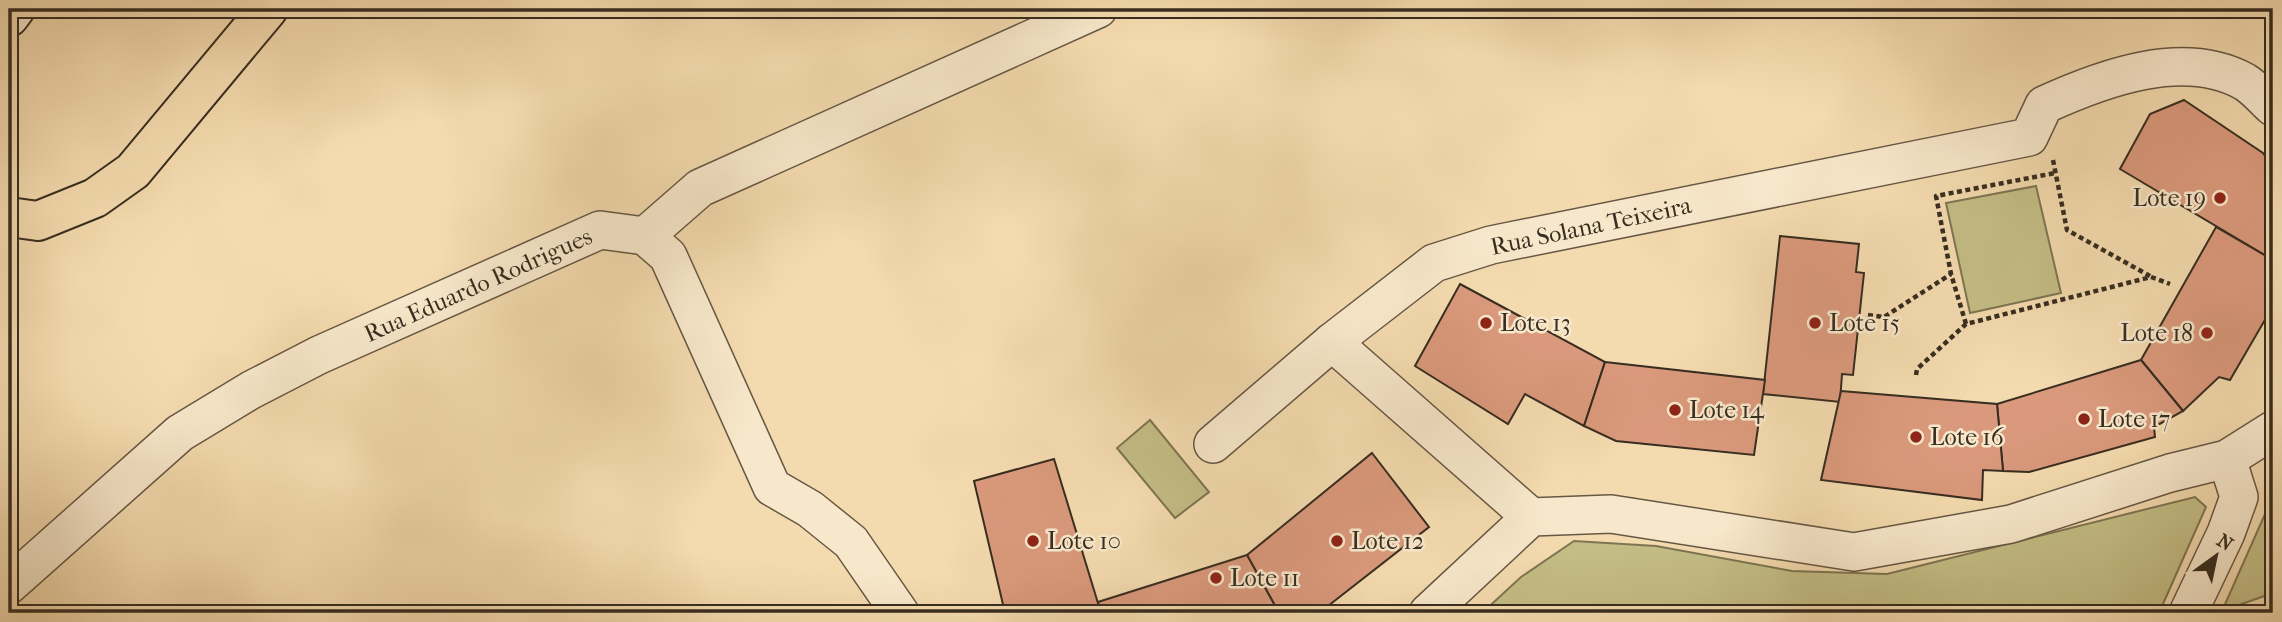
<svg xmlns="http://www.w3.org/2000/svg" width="2282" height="622" viewBox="0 0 2282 622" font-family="'IM FELL French Canon',serif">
	<rect width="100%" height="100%" fill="#f4dbaf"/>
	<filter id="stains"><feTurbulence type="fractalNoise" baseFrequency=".00286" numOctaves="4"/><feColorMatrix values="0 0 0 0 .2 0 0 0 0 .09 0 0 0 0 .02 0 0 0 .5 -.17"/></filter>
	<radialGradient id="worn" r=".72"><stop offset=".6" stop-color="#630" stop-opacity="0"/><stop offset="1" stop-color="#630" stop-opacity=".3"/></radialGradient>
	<g fill="#c4bd85" stroke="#7e7552" stroke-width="2">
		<path d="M2036 186 2061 293 1970 313 1946 203Z"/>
		<path d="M1150 420 1209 492 1175 518 1117 448Z"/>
		<path d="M2273 496V593L2222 611Z"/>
		<path d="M2195 497 2206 507 2159 613H1482L1521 577 1574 541 1656 546 1792 571 1887 574Z"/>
	</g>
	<g fill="#da997c" stroke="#372d20" stroke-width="2">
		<path d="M2184 100 2263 153 2273 165V260L2120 169 2150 114Z"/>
		<path d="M2216 227 2273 260V306L2230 380 2219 377 2183 411 2141 360Z"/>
		<path d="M1780 236 1859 244 1856 272 1864 273 1853 375 1842 374 1840 402 1763 394Z"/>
		<path d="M1460 284 1605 362 1584 426 1525 394 1508 424 1415 366Z"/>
		<path d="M2141 360 2183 411 2154 427 2155 437 2029 472 2003 471 1997 404Z"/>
		<path d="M1605 362 1765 380 1754 455 1616 441 1584 426Z"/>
		<path d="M1841 391 1997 404 2003 471 1983 470 1982 500 1821 480Z"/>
		<path d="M1372 453 1429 527 1319 613H1297L1294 607 1284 613H1279L1247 555Z"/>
		<path d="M1054 459 1101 613H1005L974 481Z"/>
		<path d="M1247 555 1279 613H1101L1098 602Z"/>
	</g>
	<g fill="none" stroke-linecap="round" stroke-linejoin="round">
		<g stroke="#665844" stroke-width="40">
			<g id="street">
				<path d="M645 236 700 188 1098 9"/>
				<path d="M1332 342 1531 517"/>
				<path d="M1213 444 1332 342 1434 263 1491 245 2029 137 2044 105C2103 78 2184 48 2245 82 2255 88 2265 100 2273 107"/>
				<path d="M9 585 180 433 251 390 319 355 600 230 645 236 668 256 772 487 810 509 851 542 900 613"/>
				<path d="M1428 613 1531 517 1611 514 1854 552 2011 524 2170 473 2227 459 2273 430"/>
				<path d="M2188 613 2226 533 2239 497 2227 459"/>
			</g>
		</g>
		<g stroke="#372d20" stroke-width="42">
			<path id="secondary" d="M9 17 15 9"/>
		</g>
		<g stroke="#372d20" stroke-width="42">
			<path id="highway" d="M9 217 38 221 95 198 133 171 268 9"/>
		</g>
		<g stroke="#372d20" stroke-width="4.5" stroke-dasharray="5 3.5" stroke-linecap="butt">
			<path d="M2053 160 2067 230 2150 276"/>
			<path d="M1868 315 1884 317 1951 274"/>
			<path d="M1966 324 1951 274 1936 196 2055 173"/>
			<path d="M1916 375 1917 369 1966 324 2151 277 2170 284"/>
		</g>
		<use href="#street" stroke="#f8e8cb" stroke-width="37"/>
		<use href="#secondary" stroke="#f8e8cb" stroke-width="38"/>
		<use href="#highway" stroke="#f4dbaf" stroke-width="38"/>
	</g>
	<g fill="#8f2418" stroke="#f8e8cb" stroke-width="2.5">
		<circle cx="2220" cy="198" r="7"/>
		<circle cx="1486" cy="323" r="7"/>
		<circle cx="1815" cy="323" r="7"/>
		<circle cx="2207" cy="333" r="7"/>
		<circle cx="1675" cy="410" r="7"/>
		<circle cx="2084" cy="419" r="7"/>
		<circle cx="1916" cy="437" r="7"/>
		<circle cx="1033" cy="541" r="7"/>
		<circle cx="1337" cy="541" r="7"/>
		<circle cx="1216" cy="578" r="7"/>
	</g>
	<g text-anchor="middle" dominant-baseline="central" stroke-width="5" stroke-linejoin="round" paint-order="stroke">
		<g font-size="24" fill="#372d20" stroke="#f8e8cb" text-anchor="start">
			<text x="2206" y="198" text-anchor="end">Lote 19</text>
			<text x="1500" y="323">Lote 13</text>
			<text x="1829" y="323">Lote 15</text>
			<text x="2193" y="333" text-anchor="end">Lote 18</text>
			<text x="1689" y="410">Lote 14</text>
			<text x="2098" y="419">Lote 17</text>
			<text x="1930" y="437">Lote 16</text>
			<text x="1047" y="541">Lote 10</text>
			<text x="1351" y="541">Lote 12</text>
			<text x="1230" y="578">Lote 11</text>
		</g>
		<g font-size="24" fill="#372d20" stroke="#f8e8cb">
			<text transform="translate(1591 226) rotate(-12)">Rua Solana Teixeira</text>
			<text transform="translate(478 285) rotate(-24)">Rua Eduardo Rodrigues</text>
		</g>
	</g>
	<rect width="2282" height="622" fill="none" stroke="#f4dbaf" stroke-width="35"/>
	<rect x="10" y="10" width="2261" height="601" fill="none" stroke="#372d20" stroke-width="3.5"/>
	<rect x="18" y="18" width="2247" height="587" fill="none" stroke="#372d20" stroke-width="2"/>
	<g transform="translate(2216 556) rotate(33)" stroke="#f8e8cb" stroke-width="5" paint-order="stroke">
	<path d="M0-5L12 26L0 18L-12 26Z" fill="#372d20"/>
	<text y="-10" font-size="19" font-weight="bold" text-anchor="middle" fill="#372d20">N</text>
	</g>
	<rect width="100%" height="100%" filter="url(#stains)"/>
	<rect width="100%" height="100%" fill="url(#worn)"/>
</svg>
